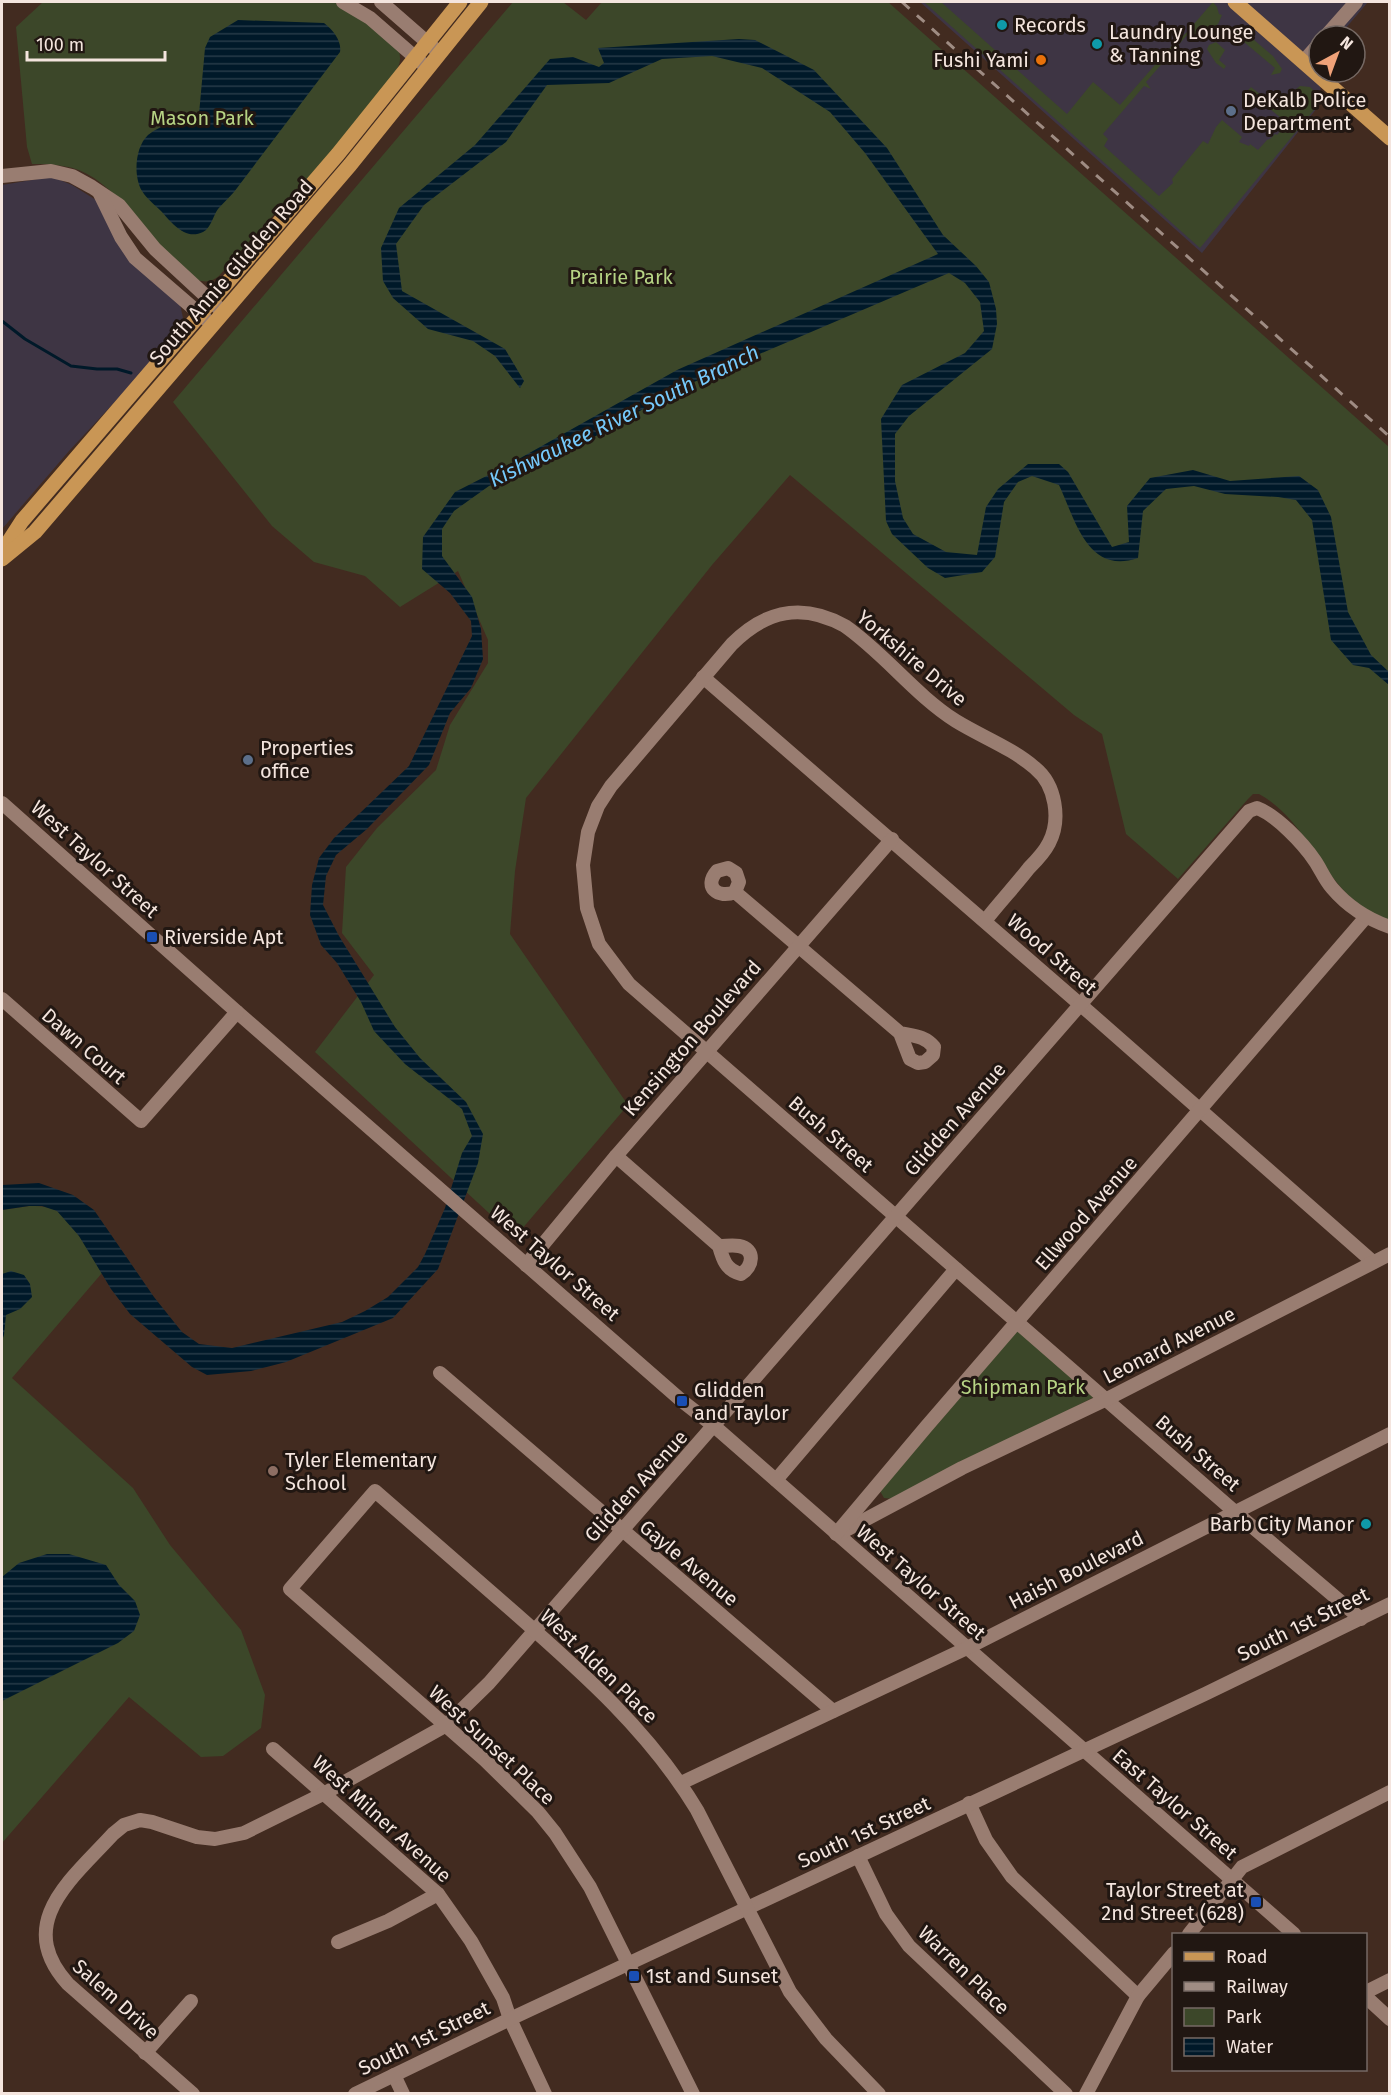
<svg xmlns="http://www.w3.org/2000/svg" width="1391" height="2095" viewBox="0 0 1391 2095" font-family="'Fira Sans',sans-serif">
	<defs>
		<pattern id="water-rules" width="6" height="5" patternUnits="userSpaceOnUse" patternTransform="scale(1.5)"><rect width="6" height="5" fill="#001929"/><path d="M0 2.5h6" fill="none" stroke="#263a48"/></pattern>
	</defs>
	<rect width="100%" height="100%" fill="#422b20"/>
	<g fill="#3e3544">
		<path d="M920 2H1368L1339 36H1319L1321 103 1202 253Z"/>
		<path d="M44 178H55L72 185 96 200 180 304 183 318 176 334 151 363 69 451 2 529V185Z"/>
	</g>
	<g fill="#3c4729">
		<path d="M43 2H334L360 16 399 50C400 56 401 61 398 67 389 86 373 102 359 119 315 173 265 222 219 276 213 281 206 283 198 280 186 275 176 263 167 253 144 228 122 197 94 178 75 165 54 164 32 164L27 147 16 27Z"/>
		<path d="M513 2H563L586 20 602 2H888L1389 447V921C1374 914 1359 906 1347 894 1315 861 1300 817 1259 794H1253L1248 799 1178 879 1126 834 1102 734 1074 715 790 475 712 565 526 798 515 871 510 934 628 1105 515 1237 315 1052 374 975 342 933 346 867 377 828 436 770 450 725 488 663V640L458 571 400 607 365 576 314 562 272 526 173 402Z"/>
		<path d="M924 2H941L1067 114 1093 82 1120 105 1181 35 1183 36 1187 32 1213 2 1217 7 1219 14 1222 15 1218 24 1198 40 1188 34 1146 82 1151 89 1144 86 1103 134 1108 139 1104 146 1159 196 1173 183 1172 179 1203 141 1208 144 1216 127 1222 120 1242 137 1239 142 1249 146 1250 144 1258 150 1267 140 1270 139 1275 134 1277 135 1287 123 1270 109 1300 86 1310 87 1323 99 1200 248Z"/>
		<path d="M1237 28 1247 34 1273 56 1282 69 1280 73 1271 75 1275 68 1238 37 1233 42 1230 40 1229 36Z"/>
		<path d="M1216 42 1225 50 1219 60 1226 66 1224 69 1216 63 1207 49 1209 45Z"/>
		<path d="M1251 87 1266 99 1259 107H1255L1243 96Z"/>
		<path d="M29 1206C37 1206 49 1206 57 1211 72 1220 92 1257 102 1273L12 1378 133 1488 170 1545 241 1630 265 1695 261 1728 223 1756 201 1757 129 1697 2 1843V1210Z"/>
		<path d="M1018 1330 1096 1396 895 1499 884 1498 880 1491Z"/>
	</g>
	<g fill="url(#water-rules)">
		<path d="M238 20 324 23C333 30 342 41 340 52L234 192C229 198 223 203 218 209 213 216 211 228 203 232 185 241 171 222 161 211 155 205 147 199 142 191 133 176 135 147 148 135 162 123 183 121 199 114L205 48 210 37Z"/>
		<path d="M739 39 755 40 814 70 887 148 943 235 976 266 989 282 996 309 997 324 992 349 909 416 895 434V481L903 518 913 534 946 552 977 555 986 507 998 489 1028 464H1059L1068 472 1112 547 1129 542 1127 506 1150 478 1193 470 1230 481 1299 476 1318 490 1331 517 1348 612 1371 655 1389 672V685L1369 668 1353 665 1331 640 1312 520 1296 500 1278 497 1225 494 1194 486 1166 489 1143 511 1138 558C1088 575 1076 522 1059 485L1032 476 1018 482 1004 502 995 557 982 572 945 578 928 568 892 534 886 521 881 419 902 385 965 353 984 331 980 302 965 283 949 273 680 388 559 457 489 486 454 511 442 529V556L472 597 481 629 483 659 471 688 450 713 429 765 367 829 336 855 326 876 323 905 339 936 395 1027 420 1058 466 1102 483 1134 478 1163 438 1269 393 1318 286 1362 251 1371 207 1375 192 1367 130 1314 111 1289 79 1236 57 1211 42 1206H29L2 1210V1185L39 1183 73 1195 94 1210 154 1297 182 1332 199 1344 232 1348 342 1322 365 1311 388 1297 418 1267 425 1254 445 1208 462 1153 472 1136 462 1109 405 1064 374 1031 361 1002 337 963 321 945 310 915 312 885 319 858 334 838 409 766 472 636 471 621 450 593 422 569 423 537 455 492 506 466 677 370 938 254 865 153 830 112 762 68 712 56 662 59 609 83 547 85 506 142 424 205 396 244 402 291 505 349 524 381 520 388 495 356 473 341 428 329 393 298 383 281 381 248 399 208 475 145 550 59 573 57 599 67 604 63 598 48Z"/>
		<path d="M11 1271 24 1275 30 1284 32 1297 20 1309 6 1315 4 1335 2 1341V1274Z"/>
		<path d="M47 1554H69L106 1565 119 1585 135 1601 140 1615 134 1631 118 1643 2 1701V1577L19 1563Z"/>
	</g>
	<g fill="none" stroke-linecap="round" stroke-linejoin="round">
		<path stroke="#001929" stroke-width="3" d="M2 321 25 339 71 366 97 369H117L131 373"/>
		<g stroke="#997d71" stroke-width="14">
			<path d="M343 2 370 18 424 65"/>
			<path d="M381 2 436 50"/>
			<path d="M1326 36 1356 2"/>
			<path d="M1304 61 1319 44"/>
			<path d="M2 176 51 171 72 176 92 187 119 205 155 249 223 312"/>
			<path d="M100 194 121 237 135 258 208 321"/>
			<path d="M703 677 1090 1013 1373 1262"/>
			<path d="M2 803 237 1012 682 1401 714 1426 1294 1934"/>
			<path d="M735 892C718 899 703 887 717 871L728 868 736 873 739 882 735 892 900 1033 910 1059 918 1063 925 1062 933 1055 934 1047C925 1036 914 1036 900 1033"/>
			<path d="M985 921C999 903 1015 886 1029 868 1036 861 1044 853 1049 843 1061 820 1056 785 1035 768 1012 748 982 737 956 721 915 695 885 654 845 626 802 602 766 610 732 644L611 786 598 806 588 832 583 865 587 908 599 944 629 984 1235 1512 1361 1619"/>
			<path d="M2 999 141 1121 237 1012"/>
			<path d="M616 1156 719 1246C723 1260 726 1270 741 1274 753 1267 756 1249 739 1246 733 1245 726 1246 719 1246"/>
			<path d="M526 1265 616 1156 892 839"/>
			<path d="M440 1373 833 1711"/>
			<path d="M776 1480 956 1269"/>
			<path d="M844 1531 962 1468 1107 1399 1390 1254"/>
			<path d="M836 1534 926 1427 1366 917"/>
			<path d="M273 1749 438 1894 471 1941 503 1998 510 2019 545 2094"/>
			<path d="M681 1783 967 1648 1390 1434"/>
			<path d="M969 1803 986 1840 1012 1877 1138 1996"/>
			<path d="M858 1856 886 1914 909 1946 1066 2094"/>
			<path d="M1189 1934 1242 1867 1390 1792"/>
			<path d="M338 1942 388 1921 438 1894"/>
			<path d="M1366 1992 1390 1980"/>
			<path d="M1366 1997 1390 2019"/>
			<path d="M145 2053 191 2001"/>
			<path d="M394 2075 403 2094"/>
			<path d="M193 2094 68 1984C13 1923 72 1879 113 1834L124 1825 140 1820 152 1822 197 1837 215 1839 244 1833 325 1793 445 1726 489 1683 1249 811 1257 808C1276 815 1303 843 1315 861 1321 870 1325 880 1332 888 1348 907 1367 919 1390 927"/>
			<path d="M355 2094 510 2019 1205 1694 1390 1604"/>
			<path d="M693 2094 590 1887 555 1833 538 1812 485 1760 290 1589 375 1491C422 1532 469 1573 516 1614 583 1673 650 1732 697 1810L790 1992 826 2039 879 2094"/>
			<path d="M1086 2094 1138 1996 1174 1953"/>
		</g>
		<g stroke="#c99655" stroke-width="15">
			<path d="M1235 2 1390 138"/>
			<path d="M2 552 22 521 338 154 460 2"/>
			<path d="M2 559 35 532 350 165 481 2"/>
		</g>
		<path stroke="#9f8c83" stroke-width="3" stroke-dasharray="10 10" stroke-linecap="butt" d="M902 2 1390 437"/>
	</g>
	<g fill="#0f9aa8" stroke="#211712" stroke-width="2">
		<circle cx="1002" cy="25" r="6"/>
		<circle cx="1097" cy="44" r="6"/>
		<circle cx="1366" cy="1524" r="6"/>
	</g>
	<circle fill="#e8710a" stroke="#211712" stroke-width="2" cx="1041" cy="60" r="6"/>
	<g fill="#5c6f8a" stroke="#211712" stroke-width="2">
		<circle cx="1231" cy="111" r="6"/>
		<circle cx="248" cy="760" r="6"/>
	</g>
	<g fill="#1a4fb4" stroke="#211712" stroke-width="2">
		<rect x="146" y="931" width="12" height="12" rx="3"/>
		<rect x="676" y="1395" width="12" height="12" rx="3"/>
		<rect x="1250" y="1896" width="12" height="12" rx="3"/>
		<rect x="628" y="1970" width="12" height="12" rx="3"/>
	</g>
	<circle fill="#8d6e63" stroke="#211712" stroke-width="2" cx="273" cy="1471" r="6"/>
	<g text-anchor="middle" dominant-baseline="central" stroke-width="6" stroke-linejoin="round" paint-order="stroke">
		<g font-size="20" fill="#f4e5de" stroke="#211712" text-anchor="start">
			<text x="1014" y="25">Records</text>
			<text x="1109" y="32">Laundry Lounge<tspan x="1109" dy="23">&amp; Tanning</tspan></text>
			<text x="1029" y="60" text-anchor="end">Fushi Yami</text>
			<text x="1243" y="100">DeKalb Police<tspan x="1243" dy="23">Department</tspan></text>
			<text x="260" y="748">Properties<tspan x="260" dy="23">office</tspan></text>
			<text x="164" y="937">Riverside Apt</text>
			<text x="694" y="1390">Glidden<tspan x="694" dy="23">and Taylor</tspan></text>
			<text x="285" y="1460">Tyler Elementary<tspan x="285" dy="23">School</tspan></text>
			<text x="1354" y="1524" text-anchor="end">Barb City Manor</text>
			<text x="1244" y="1890" text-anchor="end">Taylor Street at<tspan x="1244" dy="23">2nd Street (628)</tspan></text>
			<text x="646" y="1976">1st and Sunset</text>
		</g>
		<g font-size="20" fill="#b6d384" stroke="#211712">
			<text x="202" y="118">Mason Park</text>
			<text x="621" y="277">Prairie Park</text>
			<text x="1023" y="1387">Shipman Park</text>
		</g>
		<g font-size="20" fill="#f4e5de" stroke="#211712">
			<text transform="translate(231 272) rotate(-49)">South Annie Glidden Road</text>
			<text transform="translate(912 658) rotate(40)">Yorkshire Drive</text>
			<text transform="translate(95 859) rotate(42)">West Taylor Street</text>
			<text transform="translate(1052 954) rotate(41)">Wood Street</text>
			<text transform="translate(692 1038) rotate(-49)">Kensington Boulevard</text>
			<text transform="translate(84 1046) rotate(41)">Dawn Court</text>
			<text transform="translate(955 1119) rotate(-49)">Glidden Avenue</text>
			<text transform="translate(831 1134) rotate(41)">Bush Street</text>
			<text transform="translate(1086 1213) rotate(-49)">Ellwood Avenue</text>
			<text transform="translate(555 1263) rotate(41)">West Taylor Street</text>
			<text transform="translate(1169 1345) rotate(-27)">Leonard Avenue</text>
			<text transform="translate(1198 1453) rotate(41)">Bush Street</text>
			<text transform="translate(636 1486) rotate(-48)">Glidden Avenue</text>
			<text transform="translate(689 1563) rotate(40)">Gayle Avenue</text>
			<text transform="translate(1076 1570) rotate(-27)">Haish Boulevard</text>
			<text transform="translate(921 1582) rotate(41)">West Taylor Street</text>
			<text transform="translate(1303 1624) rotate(-26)">South 1st Street</text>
			<text transform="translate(599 1666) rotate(44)">West Alden Place</text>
			<text transform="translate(492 1745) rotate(43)">West Sunset Place</text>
			<text transform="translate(1175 1804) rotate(41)">East Taylor Street</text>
			<text transform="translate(382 1819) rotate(42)">West Milner Avenue</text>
			<text transform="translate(864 1832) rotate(-25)">South 1st Street</text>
			<text transform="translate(964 1970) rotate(44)">Warren Place</text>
			<text transform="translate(116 1999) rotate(42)">Salem Drive</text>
			<text transform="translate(424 2038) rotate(-26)">South 1st Street</text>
		</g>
		<g font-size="21" font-style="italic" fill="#75c9fb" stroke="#211712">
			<text transform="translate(624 416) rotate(-26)">Kishwaukee River South Branch</text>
		</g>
	</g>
	<rect width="1391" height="2095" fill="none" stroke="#f4e5de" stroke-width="6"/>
	<rect x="1172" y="1933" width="195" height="138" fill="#211712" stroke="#756964" stroke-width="1.5"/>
	<rect x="1184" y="1952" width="30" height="9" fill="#c99655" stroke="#756964" stroke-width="1.5"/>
	<text x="1226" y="1963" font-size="18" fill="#f4e5de">Road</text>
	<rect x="1184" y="1982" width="30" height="9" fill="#9f8c83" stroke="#756964" stroke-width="1.5"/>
	<text x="1226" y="1993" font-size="18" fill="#f4e5de">Railway</text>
	<rect x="1184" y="2008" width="30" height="18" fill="#3c4729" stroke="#756964" stroke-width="1.5"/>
	<text x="1226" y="2023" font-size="18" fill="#f4e5de">Park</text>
	<rect x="1184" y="2038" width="30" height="18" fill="url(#water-rules)" stroke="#756964" stroke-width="1.5"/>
	<text x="1226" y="2053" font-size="18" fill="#f4e5de">Water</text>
	<g transform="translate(1337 54) rotate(41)"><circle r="28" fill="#211712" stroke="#756964" stroke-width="1.5"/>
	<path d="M0-4.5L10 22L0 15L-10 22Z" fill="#f0a279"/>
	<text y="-9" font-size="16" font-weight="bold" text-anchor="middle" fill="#f4e5de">N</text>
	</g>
	<path d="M27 51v9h138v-9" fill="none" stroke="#f4e5de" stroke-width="3"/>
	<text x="36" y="51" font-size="18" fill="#f4e5de" stroke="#211712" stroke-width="4.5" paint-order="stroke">100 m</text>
</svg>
